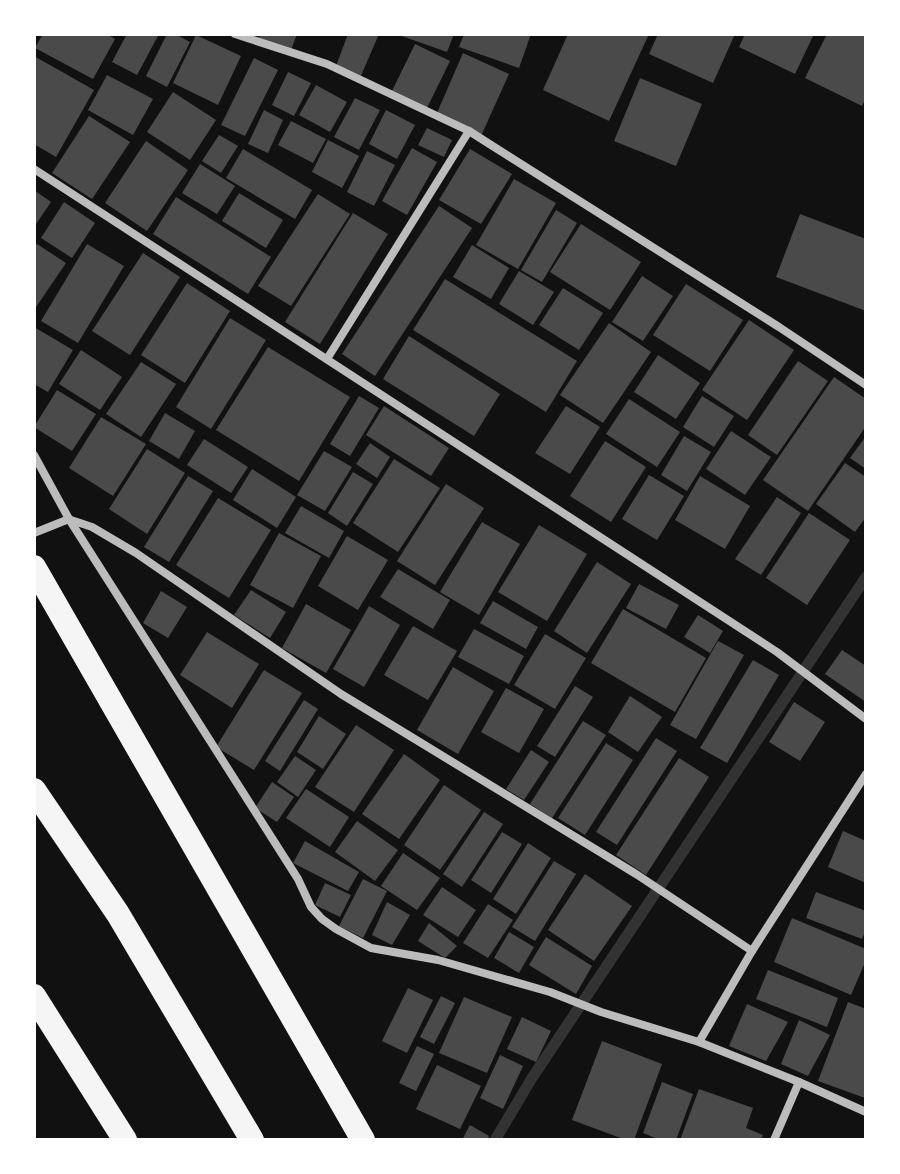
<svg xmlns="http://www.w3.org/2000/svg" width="900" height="1174" viewBox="0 0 900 1174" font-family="Montserrat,sans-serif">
	<rect width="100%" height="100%" fill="#111"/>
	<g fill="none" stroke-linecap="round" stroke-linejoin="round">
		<path stroke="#333" stroke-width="11" d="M495 1140 532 1078 866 577"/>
	</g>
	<g fill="#4a4a4a">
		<path d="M43 34H107L115 39 93 79 35 48Z"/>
		<path d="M127 34H159L137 75 112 62Z"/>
		<path d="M167 34H175L190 42 167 87 146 76Z"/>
		<path d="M261 34H297L291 50 259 38Z"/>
		<path d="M348 34H379L360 78 336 66Z"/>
		<path d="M396 34H454L447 52Z"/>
		<path d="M464 34H531L519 68 459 47Z"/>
		<path d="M568 34H649L609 121 543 90Z"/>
		<path d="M658 34H735L713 83 649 54Z"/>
		<path d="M745 34H814L795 74 739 47Z"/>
		<path d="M827 34H866V97L862 106 805 78Z"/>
		<path d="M196 35 241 56 218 105 173 83Z"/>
		<path d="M415 44 450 61 427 108 392 91Z"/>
		<path d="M463 53 509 74 481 136 437 113Z"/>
		<path d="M34 56 94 90 56 157 34 144Z"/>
		<path d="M254 58 278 70 245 136 221 125Z"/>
		<path d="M288 72 311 83 294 116 272 105Z"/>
		<path d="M107 75 153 99 133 135 88 110Z"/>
		<path d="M640 78 702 104 676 166 614 141Z"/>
		<path d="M316 85 347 102 330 132 299 115Z"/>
		<path d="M173 92 216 120 190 160 147 132Z"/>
		<path d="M355 98 380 110 359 150 334 137Z"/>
		<path d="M264 110 283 120 268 153 248 144Z"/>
		<path d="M386 110 415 125 397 159 369 144Z"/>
		<path d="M89 116 130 142 92 199 52 173Z"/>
		<path d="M291 121 326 139 313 163 278 145Z"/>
		<path d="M427 128 452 140 444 157 418 145Z"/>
		<path d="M219 135 238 146 221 173 202 161Z"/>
		<path d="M328 140 359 156 342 188 312 172Z"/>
		<path d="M146 141 188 170 147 231 105 203Z"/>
		<path d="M412 148 437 162 407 215 382 201Z"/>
		<path d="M243 149 312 190 295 219 226 178Z"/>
		<path d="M470 149 512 174 481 224 439 200Z"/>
		<path d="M367 151 395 165 374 206 347 192Z"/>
		<path d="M200 164 235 186 217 214 182 193Z"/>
		<path d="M514 179 556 203 518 269 476 245Z"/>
		<path d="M34 190 51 202 34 227Z"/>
		<path d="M239 193 283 220 266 248 222 221Z"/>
		<path d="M318 194 350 214 291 306 258 286Z"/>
		<path d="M176 197 271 257 248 294 153 234Z"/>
		<path d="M64 202 95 223 72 258 41 238Z"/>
		<path d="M439 206 472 228 375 376 342 354Z"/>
		<path d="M556 210 577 223 542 282 521 270Z"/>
		<path d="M353 213 388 234 320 344 285 322Z"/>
		<path d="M800 214 866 239V311L776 277Z"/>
		<path d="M581 224 641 262 610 310 550 272Z"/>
		<path d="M37 244 66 263 34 310V248Z"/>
		<path d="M87 244 124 266 78 343 41 321Z"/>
		<path d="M472 245 509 268 491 299 453 277Z"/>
		<path d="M143 253 180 277 130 355 92 331Z"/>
		<path d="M519 271 554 292 533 325 499 304Z"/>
		<path d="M642 276 673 296 643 341 612 322Z"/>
		<path d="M445 279 577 361 546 412 413 330Z"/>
		<path d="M187 283 230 311 185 383 141 355Z"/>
		<path d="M686 284 743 320 710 371 653 335Z"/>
		<path d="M563 288 603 313 579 350 539 325Z"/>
		<path d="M230 318 266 340 211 429 176 407Z"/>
		<path d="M749 320 794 350 747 420 702 390Z"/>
		<path d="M609 323 651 352 603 423 560 395Z"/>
		<path d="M34 327 73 350 48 392 34 384Z"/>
		<path d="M409 336 500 394 474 436 383 379Z"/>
		<path d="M268 347 350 397 299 481 216 430Z"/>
		<path d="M81 350 122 377 100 410 59 384Z"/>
		<path d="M658 355 700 383 676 419 634 392Z"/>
		<path d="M798 361 828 381 777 455 748 435Z"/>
		<path d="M141 362 176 384 141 437 106 414Z"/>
		<path d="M834 377 866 399V426L808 511 763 480Z"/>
		<path d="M57 390 96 414 72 451 34 427Z"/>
		<path d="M359 396 379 408 350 456 330 444Z"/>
		<path d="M702 396 734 416 714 447 683 427Z"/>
		<path d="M629 399 680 432 657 467 606 434Z"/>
		<path d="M384 406 449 448 431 476 366 435Z"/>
		<path d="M566 406 600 427 570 474 535 453Z"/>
		<path d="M165 413 195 431 179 459 149 441Z"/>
		<path d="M101 417 146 444 113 496 69 468Z"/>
		<path d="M731 431 771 457 745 495 706 469Z"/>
		<path d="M684 436 711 452 687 491 661 475Z"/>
		<path d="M866 436V469L850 458Z"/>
		<path d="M204 439 248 467 231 493 187 465Z"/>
		<path d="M605 441 646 467 611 522 570 496Z"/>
		<path d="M370 443 390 457 377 478 356 464Z"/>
		<path d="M147 449 185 473 147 534 109 509Z"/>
		<path d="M324 451 352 467 325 511 297 495Z"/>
		<path d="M394 459 440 488 398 552 353 523Z"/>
		<path d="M845 463 866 477V517L855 532 816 504Z"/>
		<path d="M252 469 296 497 277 528 233 500Z"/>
		<path d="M353 472 373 484 347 526 328 513Z"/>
		<path d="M649 475 684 496 657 540 622 519Z"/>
		<path d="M188 476 213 491 169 562 144 547Z"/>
		<path d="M700 476 750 506 725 549 675 520Z"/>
		<path d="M446 484 484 508 435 585 397 561Z"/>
		<path d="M777 497 801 513 761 575 735 559Z"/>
		<path d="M218 498 271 530 229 598 176 565Z"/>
		<path d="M301 506 344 531 329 558 285 533Z"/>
		<path d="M809 513 850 540 807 605 766 578Z"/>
		<path d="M482 522 520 544 479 615 440 592Z"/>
		<path d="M539 525 587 554 547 621 498 592Z"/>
		<path d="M279 533 321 556 293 608 250 585Z"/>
		<path d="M347 536 388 560 358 610 318 586Z"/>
		<path d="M597 562 631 584 587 653 554 631Z"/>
		<path d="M398 569 450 600 433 629 380 597Z"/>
		<path d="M639 584 679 605 666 629 626 608Z"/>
		<path d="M251 590 286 612 270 638 234 615Z"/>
		<path d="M161 591 187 607 168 638 143 623Z"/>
		<path d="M493 601 538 627 526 649 480 623Z"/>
		<path d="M306 604 351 630 326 673 282 648Z"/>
		<path d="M369 606 400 625 364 687 333 669Z"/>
		<path d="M623 609 706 658 675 712 591 663Z"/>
		<path d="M698 615 723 631 710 653 684 637Z"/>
		<path d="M413 626 457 651 428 700 384 675Z"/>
		<path d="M474 629 524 656 509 684 458 657Z"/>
		<path d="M207 632 259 664 232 708 180 675Z"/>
		<path d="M545 634 586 658 555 709 514 685Z"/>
		<path d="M718 641 744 655 696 739 670 725Z"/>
		<path d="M842 650 866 666V702L825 674Z"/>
		<path d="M753 660 779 675 727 763 700 748Z"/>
		<path d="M453 667 494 691 458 754 417 730Z"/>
		<path d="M264 670 302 693 254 770 216 747Z"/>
		<path d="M575 686 593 697 555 757 537 746Z"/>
		<path d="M506 688 544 709 519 753 481 732Z"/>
		<path d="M630 696 662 717 638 752 608 732Z"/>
		<path d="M304 700 318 709 280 771 265 761Z"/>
		<path d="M794 702 825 722 800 761 769 742Z"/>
		<path d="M319 716 346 734 323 769 297 752Z"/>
		<path d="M583 721 606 735 552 818 530 804Z"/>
		<path d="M356 725 394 750 354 812 315 787Z"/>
		<path d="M656 738 677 751 617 845 596 832Z"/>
		<path d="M606 743 633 760 585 835 558 818Z"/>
		<path d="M531 750 549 762 524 800 506 789Z"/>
		<path d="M404 754 440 780 399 839 362 814Z"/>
		<path d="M295 756 316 770 298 797 277 782Z"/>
		<path d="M679 758 709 777 646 875 616 855Z"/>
		<path d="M272 782 294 797 277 822 255 808Z"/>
		<path d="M444 785 481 810 440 870 404 845Z"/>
		<path d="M306 789 349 817 330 847 286 818Z"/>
		<path d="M484 812 503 824 462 887 443 874Z"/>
		<path d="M357 821 398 850 375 881 335 852Z"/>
		<path d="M843 831 866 841V883L828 867Z"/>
		<path d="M502 832 522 844 491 893 471 880Z"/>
		<path d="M305 841 359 872 348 891 293 863Z"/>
		<path d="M528 843 551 858 516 914 493 899Z"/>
		<path d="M403 853 440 878 417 910 381 886Z"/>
		<path d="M554 861 576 874 535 941 512 927Z"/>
		<path d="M585 874 632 906 594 961 548 930Z"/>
		<path d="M363 879 387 891 363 938 339 926Z"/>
		<path d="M325 883 351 895 340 917 315 905Z"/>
		<path d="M442 887 476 910 458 937 423 915Z"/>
		<path d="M816 892 866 911V929L862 939 806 918Z"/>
		<path d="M387 902 410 915 392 945 372 935Z"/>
		<path d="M488 904 513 920 488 958 463 943Z"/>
		<path d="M792 918 866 949V960L851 995 774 962Z"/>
		<path d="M429 923 457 946 445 958 418 941Z"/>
		<path d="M509 932 534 947 519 973 494 958Z"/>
		<path d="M546 937 592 966 576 994 529 965Z"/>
		<path d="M768 970 838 998 827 1027 756 999Z"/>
		<path d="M408 988 433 1000 407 1053 382 1041Z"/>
		<path d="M441 996 455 1003 434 1044 420 1037Z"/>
		<path d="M464 997 512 1017 487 1073 439 1053Z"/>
		<path d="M848 1002 866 1009 865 1098 818 1081Z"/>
		<path d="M747 1004 788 1022 766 1061 729 1046Z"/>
		<path d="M522 1017 551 1031 536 1062 507 1049Z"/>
		<path d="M799 1020 830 1035 808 1076 781 1064Z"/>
		<path d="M602 1041 662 1064 634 1140H626L572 1120Z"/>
		<path d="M417 1046 434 1054 416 1091 399 1083Z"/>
		<path d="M500 1055 523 1066 503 1109 480 1098Z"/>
		<path d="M437 1065 481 1086 460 1129 416 1109Z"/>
		<path d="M662 1082 693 1094 676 1140H660L643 1133Z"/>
		<path d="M699 1089 753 1108 746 1128 763 1135 761 1140H680Z"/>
		<path d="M470 1125 489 1136 487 1140H462Z"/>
	</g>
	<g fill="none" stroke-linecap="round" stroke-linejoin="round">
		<g stroke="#bcbcbc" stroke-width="8">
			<path d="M235 34 327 64 469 131 779 327 866 385"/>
			<path d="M34 169 777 652 866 719"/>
			<path d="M327 359 469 131"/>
			<path d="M34 455 69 519 298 879 311 907 322 919 336 929 371 948 438 960 550 992 601 1012 699 1042 799 1082 866 1112"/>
			<path d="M71 520 92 527 136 553 341 694 636 874 752 951"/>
			<path d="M34 533 69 519"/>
			<path d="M699 1042 752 951 866 774"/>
			<path d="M774 1140 799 1082"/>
		</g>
		<g stroke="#f5f5f5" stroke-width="24">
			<path d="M34 567 363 1140"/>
			<path d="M34 790 118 914 252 1140"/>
			<path d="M34 996 125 1140"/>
		</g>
	</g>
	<rect width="900" height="1174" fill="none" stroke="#ffffff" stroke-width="72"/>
</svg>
